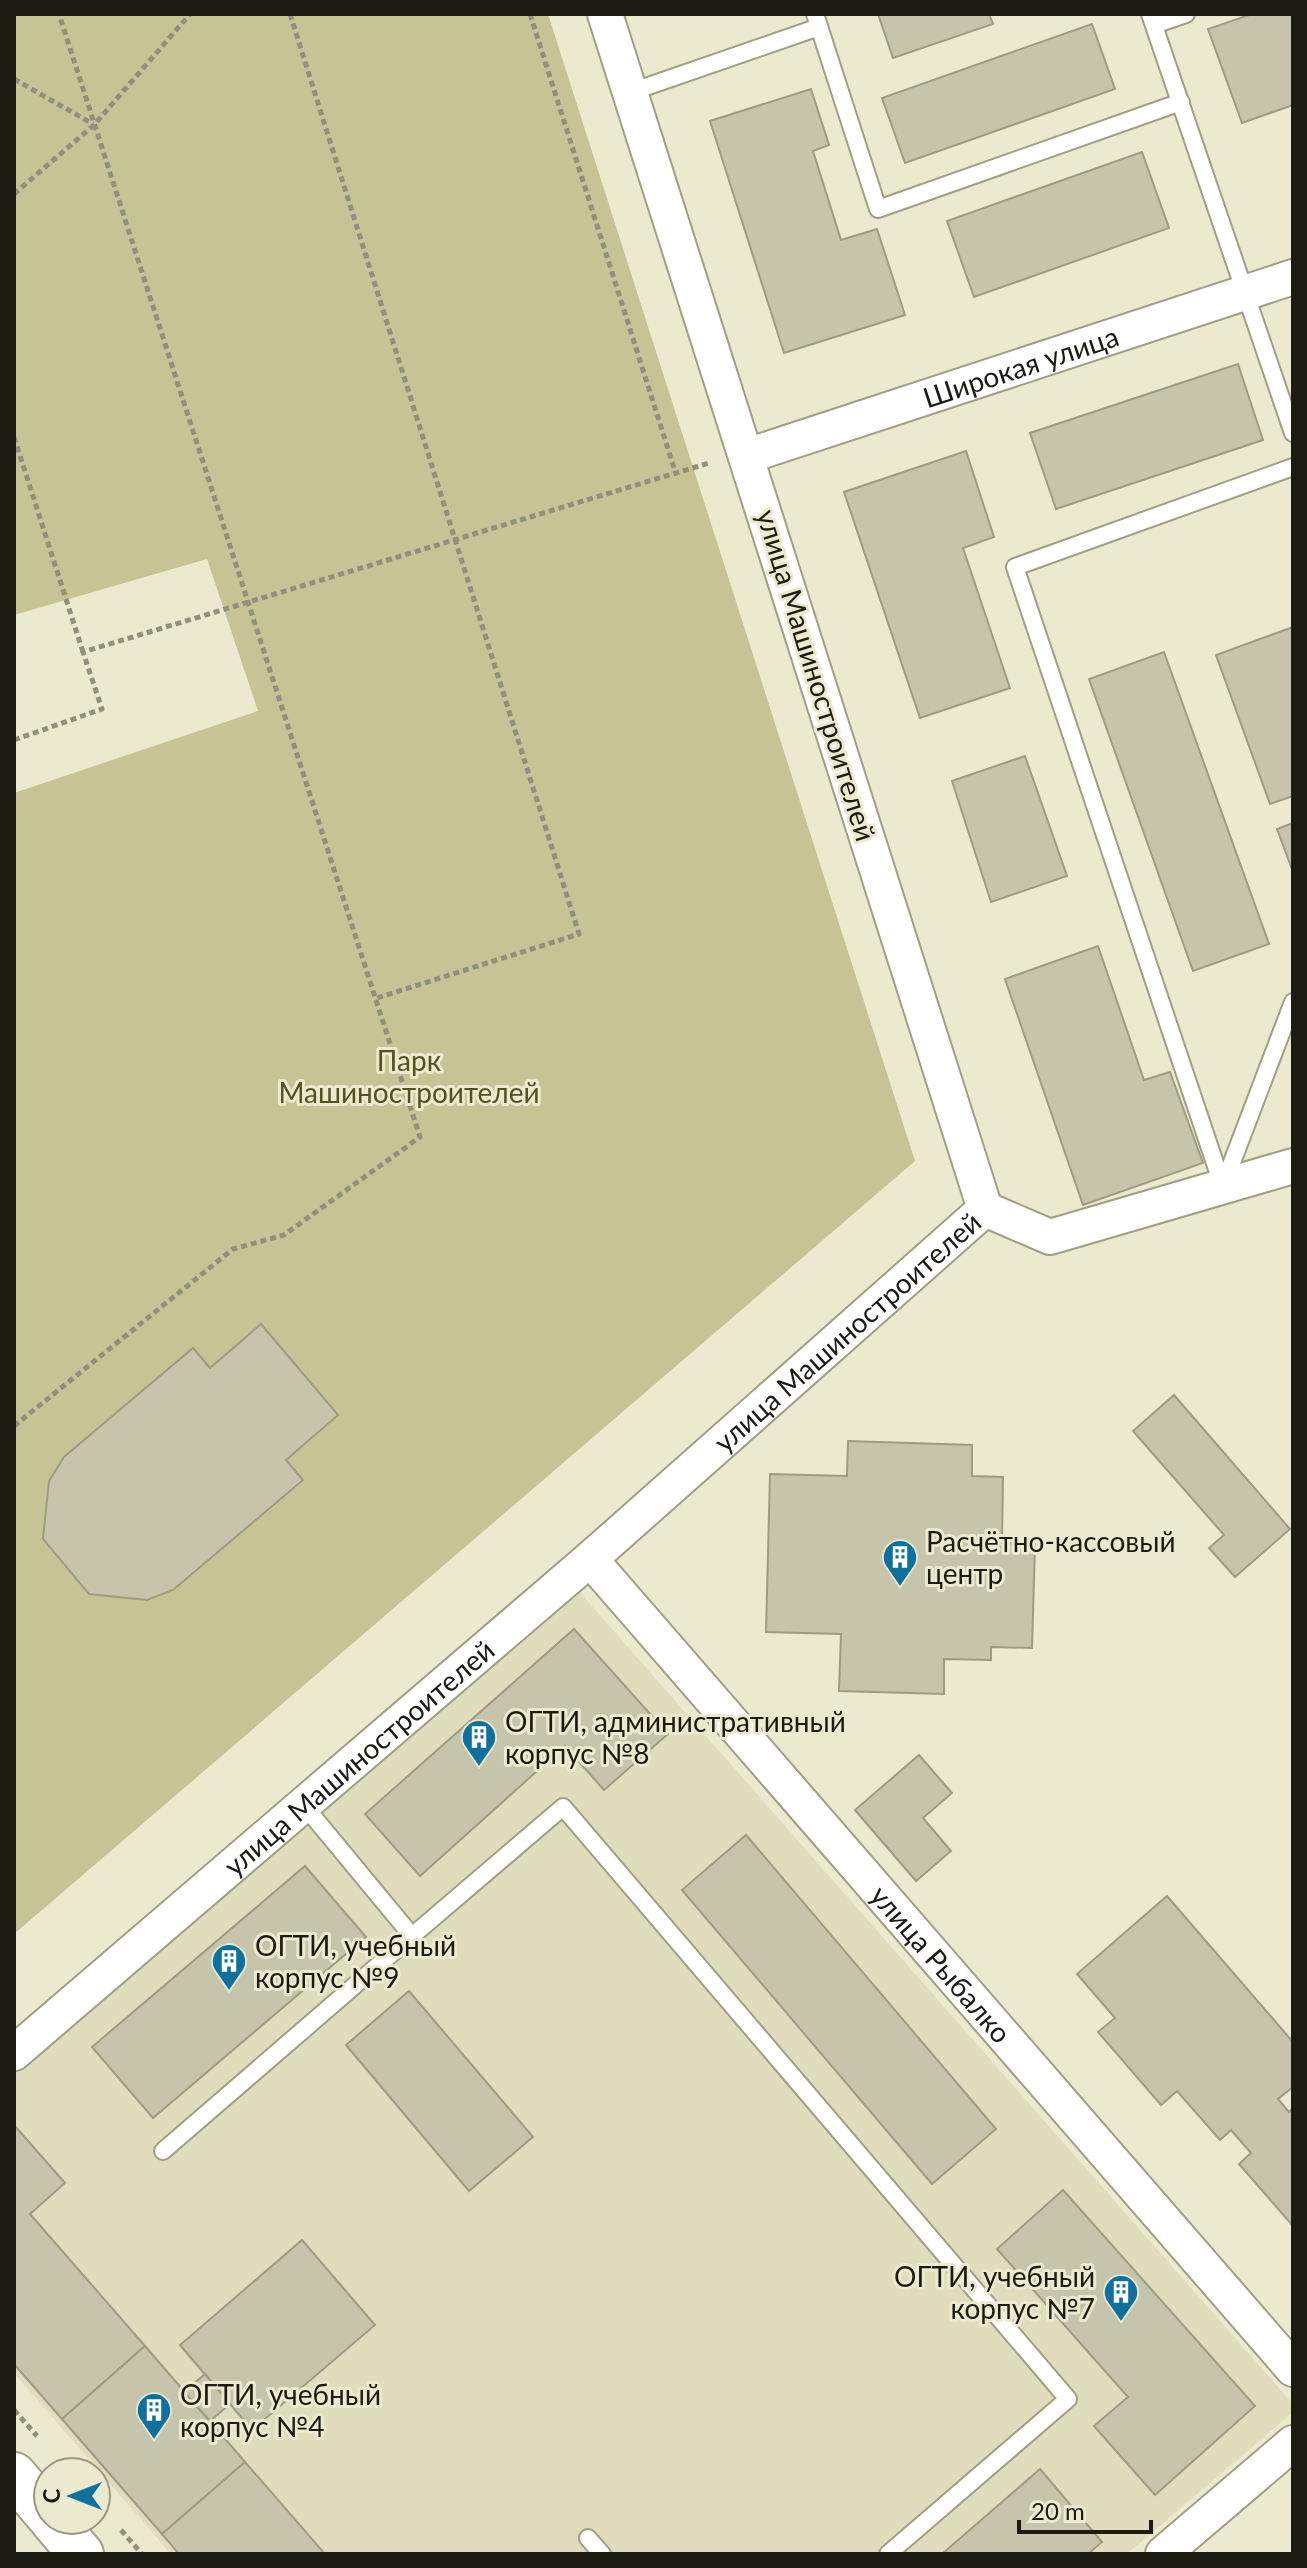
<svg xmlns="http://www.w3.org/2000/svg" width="1307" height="2568" viewBox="0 0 1307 2568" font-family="Lato,sans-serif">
	<rect width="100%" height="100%" fill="#ebeacf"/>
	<path fill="#dfddbb" d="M576 1588 1293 2404V2412L1127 2554H171L14 2373V2071Z"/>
	<path fill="#c6c395" d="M14 14H548L915 1161 14 1934V793L258 711 207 559 14 615Z"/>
	<g fill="#c6c5ab" stroke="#9d9c83" stroke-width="2">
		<path d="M878 14H989L993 24 893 58Z"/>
		<path d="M1252 14H1293V105L1242 123 1208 29Z"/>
		<path d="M1092 24 1115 89 905 163 882 98Z"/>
		<path d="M811 89 829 145 813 151 841 240 877 229 905 315 784 353 710 121Z"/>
		<path d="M1142 152 1169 228 974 297 947 221Z"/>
		<path d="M1238 364 1263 440 1056 509 1030 433Z"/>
		<path d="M966 451 994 537 963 548 1010 688 920 718 844 492Z"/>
		<path d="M1293 627V796L1270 804 1216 655Z"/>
		<path d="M1164 652 1269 944 1193 971 1089 679Z"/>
		<path d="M1025 756 1067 876 991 902 952 781Z"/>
		<path d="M1293 823V872L1277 829Z"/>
		<path d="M1098 946 1144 1080 1170 1072 1203 1163 1083 1205 1005 979Z"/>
		<path d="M261 1324 338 1415 286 1460 303 1480 173 1590 147 1600 89 1594 43 1539 49 1481 64 1457 193 1348 210 1368Z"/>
		<path d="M1174 1395 1290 1529 1235 1577 1209 1548 1224 1535 1133 1431Z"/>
		<path d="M848 1441 972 1445V1476L1003 1477 1002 1543 1035 1544 1032 1648 991 1647V1660L944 1659V1694L839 1691 841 1634 766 1632 770 1474 847 1476Z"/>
		<path d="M574 1629 668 1734 604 1790 565 1746 420 1876 365 1814Z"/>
		<path d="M919 1755 952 1793 923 1818 951 1851 916 1881 855 1810Z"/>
		<path d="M746 1835 996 2129 932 2184 682 1890Z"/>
		<path d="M305 1866 366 1937 153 2118 92 2047Z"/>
		<path d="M1167 1896 1293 2042V2087L1278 2099 1289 2112 1293 2108V2226L1239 2164 1251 2153 1231 2130 1220 2140 1177 2091 1161 2105 1098 2032 1115 2018 1077 1974Z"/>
		<path d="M409 1991 533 2137 469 2191 346 2045Z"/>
		<path d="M14 2125 65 2183 30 2214 145 2346 62 2419 14 2364Z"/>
		<path d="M1063 2190 1255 2406 1155 2495 1094 2426 1128 2397 997 2249Z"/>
		<path d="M302 2240 375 2325 252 2430 180 2345Z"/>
		<path d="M145 2346 245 2462 162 2534 62 2419Z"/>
		<path d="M205 2374 230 2404 210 2421 184 2392Z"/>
		<path d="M245 2462 325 2554H179L162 2534Z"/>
		<path d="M1040 2469 1102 2542 1088 2554H942Z"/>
	</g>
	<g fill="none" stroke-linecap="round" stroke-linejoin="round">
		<g stroke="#a09f86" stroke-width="20">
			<g id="lane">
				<path d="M815 14 878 209 1181 102"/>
				<path d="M1150 14 1293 433"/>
				<path d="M1154 25 1186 14"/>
				<path d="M631 92 819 27"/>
				<path d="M1223 1186 1293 1002"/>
				<path d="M1223 1187 1015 567 1293 467"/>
				<path d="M302 1803 412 1936 563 1807 1068 2399 888 2554"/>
				<path d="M163 2151 412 1936"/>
				<path d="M588 2538 602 2554"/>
			</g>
		</g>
		<g stroke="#a09f86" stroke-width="38">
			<g id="street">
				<path id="s1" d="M747 456 1293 277"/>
				<path d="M985 1209 1050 1237 1293 1166"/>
				<path id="s2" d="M590 1559 1293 2369"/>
				<path id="s3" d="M14 2053 590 1559 985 1209 605 14"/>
				<path d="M1163 2554 1293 2443"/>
			</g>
		</g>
		<g stroke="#a09f86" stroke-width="48">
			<g id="secondary">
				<path d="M14 2475 48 2515"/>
				<path d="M52 2520 81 2554"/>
			</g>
		</g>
		<g stroke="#91907d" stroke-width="5" stroke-dasharray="6 4" stroke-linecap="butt">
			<path d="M290 14 579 934 377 998"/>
			<path d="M530 14 675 471"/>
			<path d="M14 79 93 124"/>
			<path d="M14 194 94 125 190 14"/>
			<path d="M14 437 83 652"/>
			<path d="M14 740 102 709 83 652 709 463"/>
			<path d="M14 1426 233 1249 284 1235 420 1137 59 14"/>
			<path d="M14 2410 37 2436"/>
			<path d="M121 2530 142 2554"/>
		</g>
		<use href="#lane" stroke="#fff" stroke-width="16"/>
		<use href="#street" stroke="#fff" stroke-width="34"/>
		<use href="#secondary" stroke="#fff" stroke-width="44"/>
	</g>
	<defs>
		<g id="building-pin" transform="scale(1.8)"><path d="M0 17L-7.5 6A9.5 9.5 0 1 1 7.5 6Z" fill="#0d709e" stroke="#ebeacf"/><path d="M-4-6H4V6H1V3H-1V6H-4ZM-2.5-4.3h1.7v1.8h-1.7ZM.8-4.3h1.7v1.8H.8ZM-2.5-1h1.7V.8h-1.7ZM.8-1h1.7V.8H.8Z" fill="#fff"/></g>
	</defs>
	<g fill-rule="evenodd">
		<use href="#building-pin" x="900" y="1557"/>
		<use href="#building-pin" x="479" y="1737"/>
		<use href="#building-pin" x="229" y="1961"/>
		<use href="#building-pin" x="1121" y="2292"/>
		<use href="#building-pin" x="154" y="2410"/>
	</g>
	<g text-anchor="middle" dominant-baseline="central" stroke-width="6" stroke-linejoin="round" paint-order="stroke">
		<g font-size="28" fill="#1c1b12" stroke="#ebeacf">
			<text stroke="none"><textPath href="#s1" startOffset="288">Широкая улица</textPath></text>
			<text transform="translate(817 675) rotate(73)">улица Машиностроителей</text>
			<text stroke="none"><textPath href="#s3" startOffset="1102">улица Машиностроителей</textPath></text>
			<text stroke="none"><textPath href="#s3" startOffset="454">улица Машиностроителей</textPath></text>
			<text stroke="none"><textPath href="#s2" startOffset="536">улица Рыбалко</textPath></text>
		</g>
		<g font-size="28" fill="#55511f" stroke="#ebeacf">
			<text x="409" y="1060">Парк<tspan x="409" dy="32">Машиностроителей</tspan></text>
		</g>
		<g font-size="28" fill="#1c1b12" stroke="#ebeacf" text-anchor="start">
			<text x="926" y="1541">Расчётно-кассовый<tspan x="926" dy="32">центр</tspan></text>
			<text x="505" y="1721">ОГТИ, административный<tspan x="505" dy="32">корпус №8</tspan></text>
			<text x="255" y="1945">ОГТИ, учебный<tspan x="255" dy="32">корпус №9</tspan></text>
			<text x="1095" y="2276" text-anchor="end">ОГТИ, учебный<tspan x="1095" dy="32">корпус №7</tspan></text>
			<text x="180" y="2394">ОГТИ, учебный<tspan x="180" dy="32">корпус №4</tspan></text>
		</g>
	</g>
	<rect width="1307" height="2568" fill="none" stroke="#1c1b12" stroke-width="32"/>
	<g transform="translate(72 2496) rotate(270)"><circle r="38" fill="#ebeacf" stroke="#989783" stroke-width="2"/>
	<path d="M0-6L14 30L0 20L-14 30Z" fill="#0d709e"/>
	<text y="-12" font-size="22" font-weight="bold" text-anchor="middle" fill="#1c1b12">С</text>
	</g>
	<path d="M1019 2520v12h132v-12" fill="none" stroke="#1c1b12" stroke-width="4"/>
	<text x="1031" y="2520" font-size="24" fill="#1c1b12" stroke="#ebeacf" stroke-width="6" paint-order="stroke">20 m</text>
</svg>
